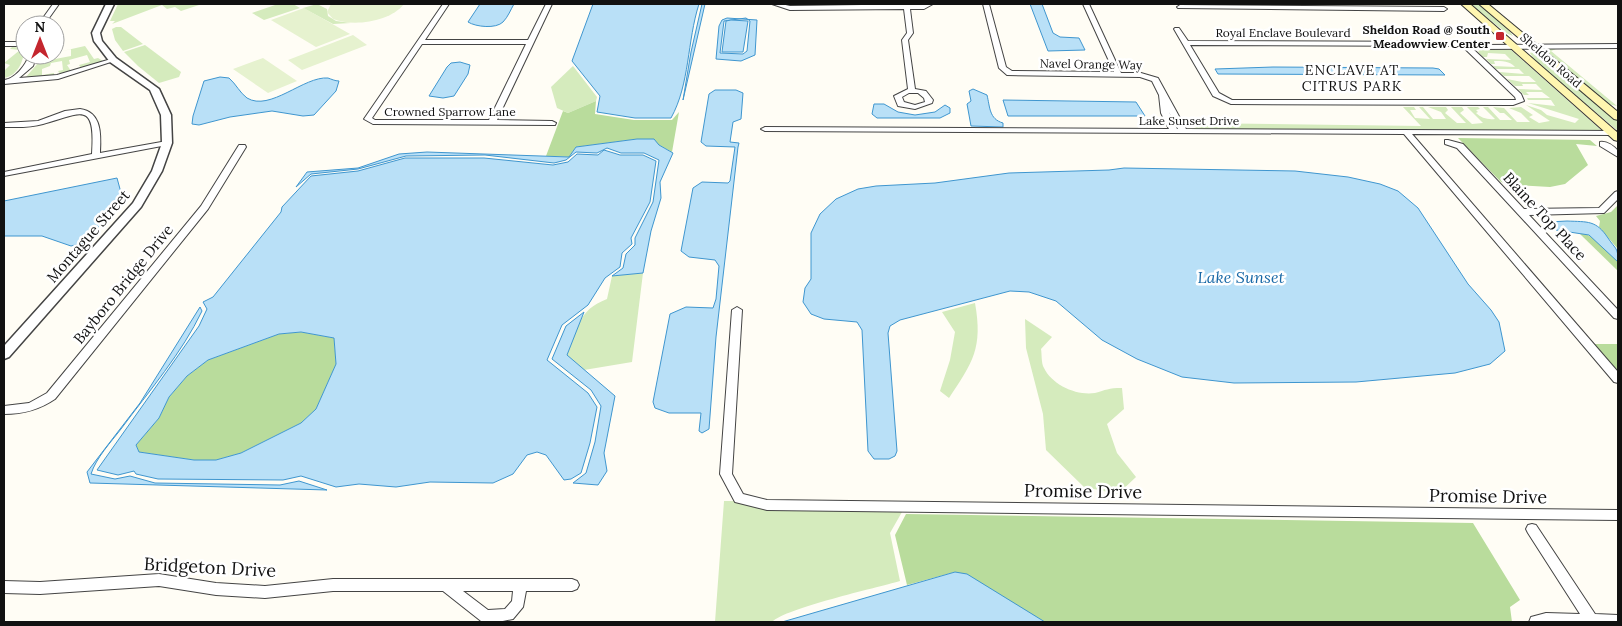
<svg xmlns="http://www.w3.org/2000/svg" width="1622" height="626" viewBox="0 0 1622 626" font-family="Lora,serif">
	<rect width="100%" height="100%" fill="#fffdf5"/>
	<g fill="#d5ebbd">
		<path d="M118 4H202L181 11 175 7 167 9 162 5 112 24 115 21H110Z"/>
		<path d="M278 4H293L300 8 264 20 252 13Z"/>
		<path d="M317 4 327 9 328 16 336 21 351 23 333 24 303 8Z"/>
		<path d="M1469 4H1480L1505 24 1513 36 1508 34Z"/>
		<path d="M116 27H121L143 44 123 51 115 40 112 29Z"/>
		<path d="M145 45 181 72 179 77 159 83 138 66 124 52Z"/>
		<path d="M85 46 94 59 98 58 103 61 81 68 79 65 90 62 87 55 69 60 70 64 67 65 71 71 61 75 58 71 63 70 62 61 51 63 50 66 42 69V75L54 73V75L26 77 39 62 71 56V49L58 52Z"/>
		<path d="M12 47 25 48C23 61 19 75 4 78V71L10 65 4 63 20 50 10 49Z"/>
		<path d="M1547 48H1554L1556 49 1551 51 1617 106 1608 104 1544 51Z"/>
		<path d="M1478 49 1511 50 1601 130H1180L1195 128 1197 127 1194 123 1421 126 1403 107H1414L1416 110H1410L1415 118 1430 119 1419 107H1423L1433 119H1446L1441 112 1428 107H1446L1448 110 1445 113 1457 123H1466L1451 107H1462L1464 110 1460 113 1472 124 1483 123 1467 107H1478L1480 109 1476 110 1478 112 1476 113C1481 118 1488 120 1495 119L1483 107H1488L1500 120H1512L1504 113H1500L1493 107 1504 108 1517 122H1530L1521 113 1509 108 1521 107 1533 115 1529 117 1539 123 1550 121 1526 105 1541 110 1547 115 1575 123 1579 119 1528 103 1555 106 1551 100H1528L1527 98H1550L1542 92H1526L1529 95H1524L1518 89 1542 90 1536 84H1522L1523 86H1515L1507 79 1522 82H1536L1529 76H1504L1499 72 1524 74 1519 69H1496L1493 66 1515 67C1510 61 1502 61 1494 61L1495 64H1491L1486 59 1511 60 1505 54 1488 53 1487 57H1483L1478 52 1480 50H1474Z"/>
		<path d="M1532 52 1618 121V131L1535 61 1530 53Z"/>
		<path d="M573 66 597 97 596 101 568 113 557 108 551 87Z"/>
		<path d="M643 273 632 362 584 370 567 355C578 328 578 310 607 299L612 276Z"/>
		<path d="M975 303C983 348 973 362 949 398L940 391 950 360 955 332 942 312Z"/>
		<path d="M1025 319 1052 337 1041 349C1042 354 1041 363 1044 368 1052 385 1077 396 1095 393 1106 390 1108 388 1122 388L1124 409 1107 424 1117 453 1136 477 1118 494 1084 487 1046 450 1043 414 1026 348Z"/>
		<path d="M724 501H734L767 510 902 512 890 533 900 581C876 588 786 608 772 622H715Z"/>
	</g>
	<g fill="#b9dc9c">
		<path d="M596 101 595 114 634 120H672L679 112 672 152 659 145 637 139 576 147 569 157 546 156 563 111 568 113Z"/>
		<path d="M1458 138 1590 140 1597 146 1576 144 1588 165 1565 184 1550 187 1513 185 1501 182Z"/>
		<path d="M1618 205V249L1599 227 1600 221 1596 216 1611 212Z"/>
		<path d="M1582 232 1595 239 1618 262V271L1580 234Z"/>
		<path d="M301 332 334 338 336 364 316 409 301 423 241 453 216 460H194L139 452 136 445 159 418 169 397 187 376 208 360 279 334Z"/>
		<path d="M1594 344H1618V372Z"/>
		<path d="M906 514 1473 523 1520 600 1510 607 1512 622H1044L955 572 907 585 895 535Z"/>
	</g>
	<g fill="#e6f2cf">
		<path d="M331 4H404C390 22 353 27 333 19L327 12Z"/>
		<path d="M304 8 350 34 316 47 271 20Z"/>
		<path d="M353 35 367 45 302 70 288 60Z"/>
		<path d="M263 58 297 81 268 93 233 69Z"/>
	</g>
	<g fill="#b9e0f7" stroke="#3f96cf" fill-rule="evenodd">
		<path d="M480 4H514C511 9 508 17 503 22 496 29 476 27 468 22Z"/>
		<path d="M593 4H699C687 41 690 84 671 118H635L597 112 600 96 572 61Z"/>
		<path d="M702 4H705L683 100 691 52Z"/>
		<path d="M1030 4H1042L1053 33 1060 37 1079 38 1085 50 1048 51Z"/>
		<path d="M727 18 757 20 755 55 741 61 716 59 719 26 722 20ZM746 18 750 21 747 51 743 54 720 53 724 21Z"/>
		<path d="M731 20 748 21 743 52H722L726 21Z"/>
		<path d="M460 62 470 65 468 74 454 96 443 98 429 96 447 67 451 63Z"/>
		<path d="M1273 67 1433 68 1439 69 1445 75 1218 74 1215 69Z"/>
		<path d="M220 77 229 78C236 84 240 93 247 98 270 112 304 76 328 78 331 79 335 81 339 81L336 91 314 115 303 116 272 111 230 117 199 125 192 124 193 116 204 81Z"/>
		<path d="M973 89 987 95C990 107 989 119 1003 123V127L971 126 967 104 971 101 969 91Z"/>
		<path d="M715 90H736L743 93 741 119 733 122 730 142 739 143 738 147 716 337 709 429 702 433 699 431 701 413H669L655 408 653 402 670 314 686 307 713 308 716 299 719 266 715 260 689 257 681 251 693 188 702 182 728 183 730 181 735 147 706 146 701 142 709 94Z"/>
		<path d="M1003 100 1136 102 1145 116H1008Z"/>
		<path d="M874 104H884L898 112 915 115 935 112 945 105 950 108V113L940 118H877L872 114Z"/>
		<path d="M637 139H654L659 145 673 153 660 182 661 198 651 231 643 273 612 276 623 268 626 254 635 245V238L653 202 659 160 644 153H621L607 148 597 153 576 152 566 160 554 163 485 155 406 156 358 169 311 174 296 187 307 172 358 168 399 154 427 152 569 157 576 147Z"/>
		<path d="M604 150 620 155H643L656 161 650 202 631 238 632 244 622 253 620 267 605 278 588 305 562 325 547 360 588 393 597 407 590 443 581 473 571 479 564 480 546 455 537 452 527 455 513 474 493 483 430 482 396 487 359 484 336 487 301 476 283 480 158 479 136 474 134 471 118 475 97 470 199 326 207 309 203 302 213 297 281 212 282 207 311 176 358 171 405 158H484L553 165 568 162 577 154 598 155ZM301 332 334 338 336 364 316 409 301 423 241 453 216 460H194L139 452 136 445 159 418 169 397 187 376 208 360 279 334Z"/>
		<path d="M1124 168 1295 171 1348 177 1380 184 1398 191 1418 208 1468 284 1491 310 1499 322 1505 351 1490 364 1455 373 1356 382 1234 383 1182 377 1137 359 1102 340 1056 301 1029 292 1010 291 900 320 890 326 888 333 897 451 895 456 889 459H874L868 451 862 330 857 322 824 319 811 314 803 302 805 288 811 279V233L820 214 836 199 858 189 876 186 935 183 1009 173 1109 170Z"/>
		<path d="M117 178 123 200 84 243 71 246 42 236H4V201Z"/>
		<path d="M1567 221C1588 222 1596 220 1608 238 1616 250 1618 247 1618 262L1589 235 1556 230 1549 222Z"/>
		<path d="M200 307 202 311C182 353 149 391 121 429 111 442 96 458 91 474L115 479 130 476 155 483 280 485 299 481 327 490 90 483 87 472 140 403Z"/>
		<path d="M584 312 567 355 615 396 604 453 607 471 598 485 573 483 586 473 595 442 601 406 591 390 552 359 566 326Z"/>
		<path d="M955 572 967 574 1045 622H782Z"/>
	</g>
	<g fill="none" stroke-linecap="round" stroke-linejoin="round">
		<g stroke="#444" stroke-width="2">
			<g id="minor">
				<path d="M53 4H59L44 25H38Z"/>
				<path d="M443 4H449L425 40H528L546 4H552L497 120 552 121 556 123 555 125 373 124 364 119ZM422 44H526L489 120H375L372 118Z"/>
				<path d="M772 4H781L790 6 933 4 924 9H910L913 33 908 40 915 89 926 91 933 100 932 103 915 109 898 106 894 96 908 89 902 40 907 33 904 9 790 10ZM909 93H918L924 98 925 102 915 105 904 102 902 97Z"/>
				<path d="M983 4H989L1006 67 1012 71 1114 72 1083 4H1089L1121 73H1141L1158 78 1186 129 1616 131V135H1613L1412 134 1618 372V383L1614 382 1404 134 765 131 761 129 765 127 1169 129 1161 113 1159 95 1152 81 1140 77 1007 75 999 68ZM1169 112 1178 129H1177Z"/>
				<path d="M1180 5 1444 7 1447 9 1444 11 1178 8 1177 7Z"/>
				<path d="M1175 28H1179L1188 41 1464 42 1478 45 1618 44V48L1478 49 1472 48 1521 94 1524 101 1513 105 1231 104 1213 96 1174 29ZM1190 45 1462 46 1515 97 1516 100H1232L1219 93Z"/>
				<rect x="4" y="42" width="21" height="4"/>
				<path d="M29 55H37L33 66 19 78 57 75 111 59 117 60 58 79 4 84V80C15 79 26 65 29 55Z"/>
				<path d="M80 109C102 112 101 135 100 153L167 141 171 143 167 145 4 176V172L92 154C96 99 80 114 43 124 30 128 17 127 4 127V123L38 121 65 111Z"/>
				<path d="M1445 140H1448L1463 144 1524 209 1599 208 1615 192 1618 191V199L1604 213 1529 215 1618 310V319L1614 318 1457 148 1445 144Z"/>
				<path d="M1600 142C1607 141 1614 146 1618 151V157L1600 146Z"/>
				<path d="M239 145H245L246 147 208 209 55 399C39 410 23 414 4 414V406L29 403 47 393 201 206Z"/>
				<path d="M737 307 742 310 732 474 743 494 767 500 1618 510V520L767 510 735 502 720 474 732 310Z"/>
				<path d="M1532 524 1536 525 1595 614 1618 615V622H1529L1531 617 1546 613 1580 614 1528 533 1526 529 1528 525Z"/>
				<path d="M159 574 216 583 265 586 333 579H572L577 581 579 585 577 589 572 591H526L523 607 513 619 498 622 481 621 443 591H333L265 598 216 595 159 586 40 594 4 593V581L40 582ZM463 591H513L512 601 505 609 488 610Z"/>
			</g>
		</g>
		<g stroke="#444" stroke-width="3">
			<path id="tertiary" d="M106 4H114L100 33 102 41 116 58 159 89 171 115 172 143 162 171 141 207 9 357 4 359V346L133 203 152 171 162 143 161 115 150 90 110 62 94 41 92 33Z"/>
		</g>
		<g stroke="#333" stroke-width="2">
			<g id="secondary">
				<path d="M1461 4H1470L1618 133V141L1614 140Z"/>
				<path d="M1479 4H1488L1618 112V120L1614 119Z"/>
			</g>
		</g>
		<use href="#minor" fill="#fff" fill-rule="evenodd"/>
		<use href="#tertiary" fill="#fff" fill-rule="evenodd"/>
		<use href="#secondary" fill="#fff6b0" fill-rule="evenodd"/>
	</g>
	<rect fill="#c4262e" stroke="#fff" stroke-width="2" x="1495" y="31" width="10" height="10" rx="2.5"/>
	<g text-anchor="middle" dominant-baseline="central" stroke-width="5" stroke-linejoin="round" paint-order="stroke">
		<g font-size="12" font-weight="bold" fill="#111" stroke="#fff" text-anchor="end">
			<text x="1490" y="29">Sheldon Road @ South<tspan x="1490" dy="14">Meadowview Center</tspan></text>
		</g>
		<g font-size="12" fill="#111" stroke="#fff">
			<text x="1283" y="32">Royal Enclave Boulevard</text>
			<text transform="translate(1551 60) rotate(41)">Sheldon Road</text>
			<text transform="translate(1091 64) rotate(1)">Navel Orange Way</text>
			<text x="450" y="111">Crowned Sparrow Lane</text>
			<text x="1189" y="120">Lake Sunset Drive</text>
		</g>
		<g font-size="14" letter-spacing="1" fill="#111" stroke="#fff">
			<text x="1352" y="70">ENCLAVE AT<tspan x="1352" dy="16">CITRUS PARK</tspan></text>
		</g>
		<g font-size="15" fill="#111" stroke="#fff">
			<text transform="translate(1545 216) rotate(47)">Blaine Top Place</text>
			<text transform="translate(88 236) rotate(-49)">Montague Street</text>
			<text transform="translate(123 284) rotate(-51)">Bayboro Bridge Drive</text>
		</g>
		<g font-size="16" font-style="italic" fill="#1768a6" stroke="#fff">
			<text x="1241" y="277">Lake Sunset</text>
		</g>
		<g font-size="18" fill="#111" stroke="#fff">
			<text transform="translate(1083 491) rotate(1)">Promise Drive</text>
			<text transform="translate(1488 496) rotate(1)">Promise Drive</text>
			<text transform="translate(210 567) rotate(3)">Bridgeton Drive</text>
		</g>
	</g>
	<rect width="1622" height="626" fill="none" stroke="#111111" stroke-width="10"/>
	<g transform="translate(40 40)"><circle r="24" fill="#ffffff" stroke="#a0a0a0"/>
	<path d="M0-4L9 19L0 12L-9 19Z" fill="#c4262e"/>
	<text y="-8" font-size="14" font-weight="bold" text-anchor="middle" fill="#111111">N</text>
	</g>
</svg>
